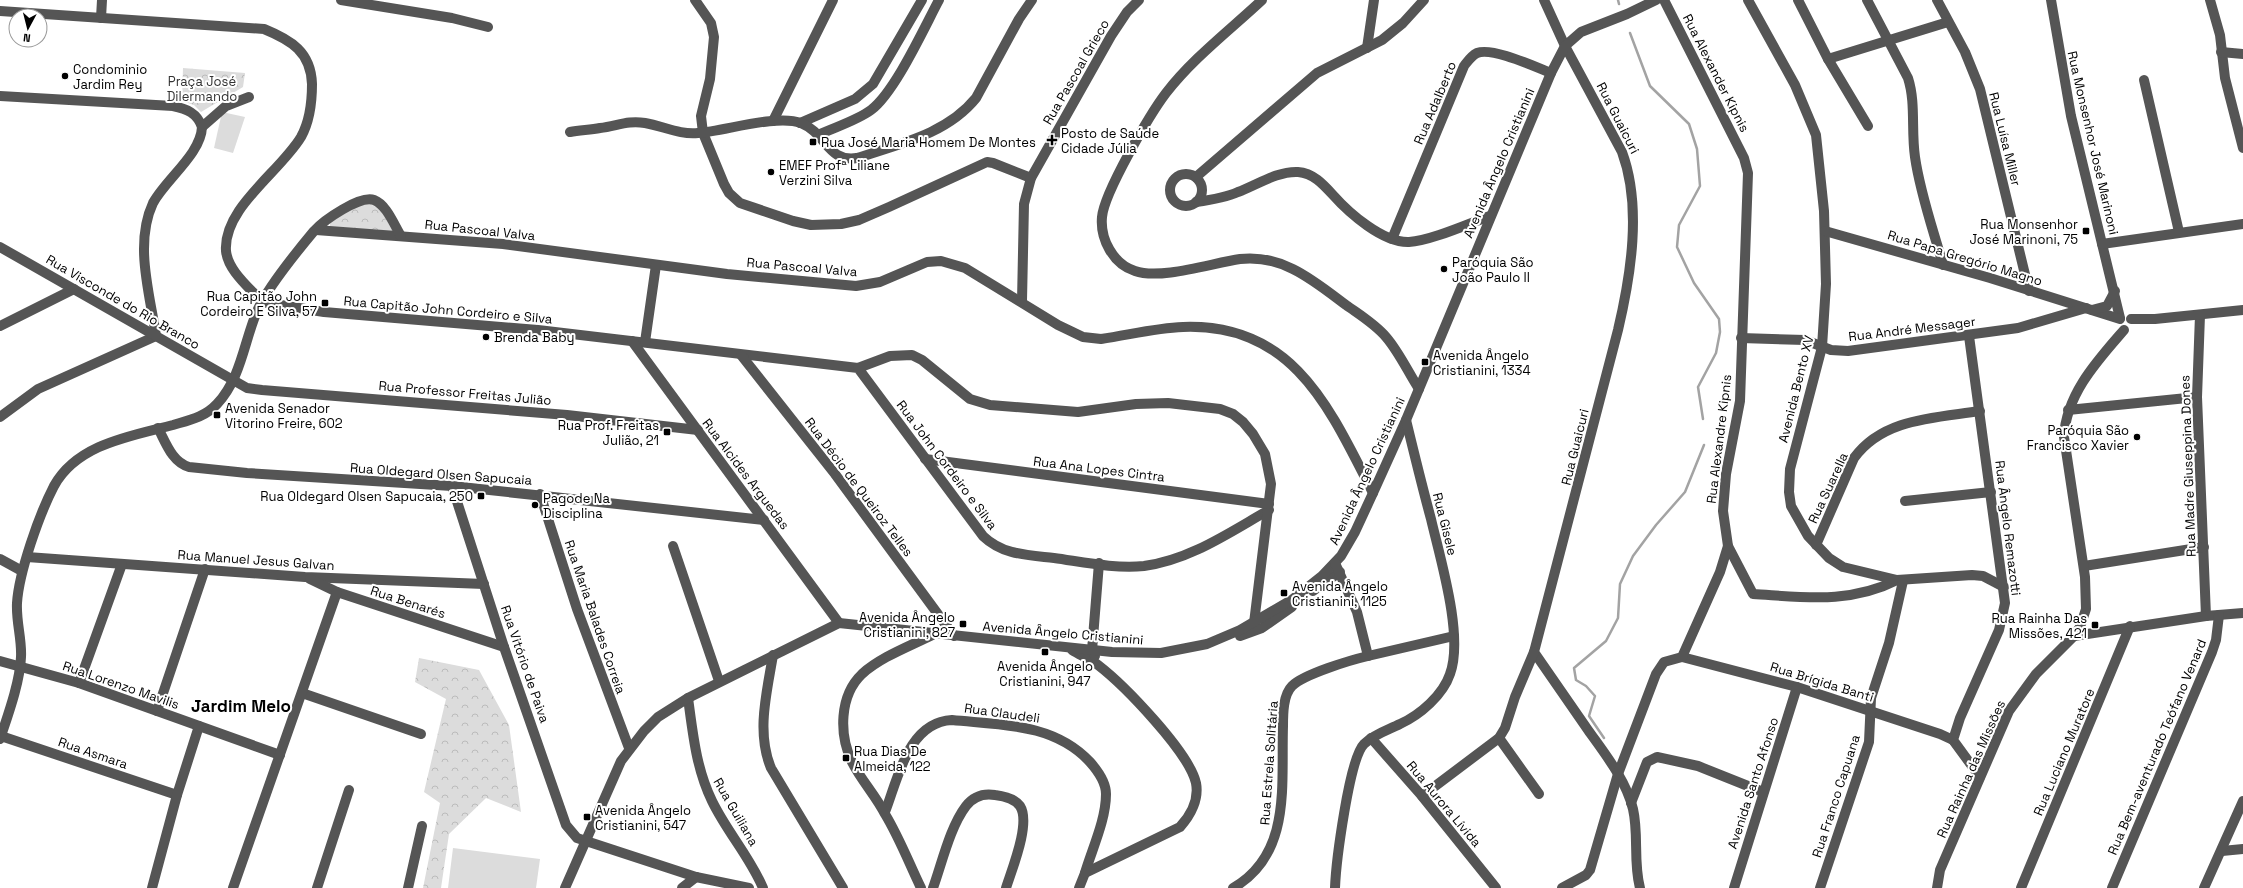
<svg xmlns="http://www.w3.org/2000/svg" width="2243" height="888" viewBox="0 0 2243 888" font-family="'Space Grotesk',sans-serif">
	<defs>
		<pattern id="forest-crowns" width="20" height="18" patternUnits="userSpaceOnUse"><rect width="20" height="18" fill="#dcdcdc"/><path d="M2 6a3 3 0 1 1 6 0M12 15a3 3 0 1 1 6 0" fill="none" stroke="#bbb"/></pattern>
	</defs>
	<rect width="100%" height="100%" fill="#fff"/>
	<g fill="#dcdcdc">
		<path d="M222 112 245 117 233 153 214 148Z"/>
		<path d="M453 848 540 859 536 888H448Z"/>
	</g>
	<g fill="url(#forest-crowns)">
		<path d="M183 68 245 73 243 87 201 112 194 105 182 101Z"/>
		<path d="M368 203 381 209 394 234 330 228V222L361 204Z"/>
		<path d="M419 658 479 670 509 725 521 812 486 798 449 834 441 888H423L440 803 424 792 446 699 415 682Z"/>
	</g>
	<g fill="none" stroke-linecap="round" stroke-linejoin="round">
		<g stroke="#a3a3a3" stroke-width="2.5">
			<path d="M1618 0 1619 4"/>
			<path d="M1630 33 1650 86 1689 124 1697 149 1700 186 1679 225 1677 247 1694 283 1719 319 1720 332 1716 353 1698 387 1703 419"/>
			<path d="M1604 738 1589 716 1595 696 1586 686 1576 680 1574 668 1606 641 1618 618 1620 584 1633 556 1656 525 1685 492 1704 445"/>
		</g>
		<g stroke="#555" stroke-width="10">
			<path d="M341 0 452 18 488 27"/>
			<path d="M695 0 711 23 714 37 710 79 701 116 703 133 724 184 729 193 740 203 793 221 811 225 841 224 859 220 889 207 987 162 993 163 1031 178"/>
			<path d="M1262 0C1230 30 1193 58 1166 93 1150 114 1104 193 1102 217 1100 239 1113 264 1135 271 1161 280 1212 263 1240 259 1283 254 1314 281 1346 305 1360 315 1375 324 1386 337 1399 352 1408 372 1419 389"/>
			<path d="M1544 0 1565 46 1622 152C1642 206 1631 275 1618 330L1534 652C1552 678 1570 704 1588 730 1605 754 1626 780 1633 809 1639 835 1633 862 1640 888"/>
			<path d="M1664 0 1744 158 1748 173 1740 401 1726 474 1723 511 1728 546 1753 594C1804 597 1850 604 1897 580"/>
			<path d="M1748 0 1795 85 1816 135 1824 211 1826 284 1822 347 1790 469 1789 492 1791 506 1808 536 1829 558 1843 567 1897 580 1972 575 1983 576 2004 587"/>
			<path d="M1798 0 1828 59 1868 126"/>
			<path d="M1867 0 1908 78C1916 103 1911 130 1915 157 1920 193 1933 229 1943 265"/>
			<path d="M1937 0 1965 52 1980 89 2029 291"/>
			<path d="M2051 0 2071 116 2120 318"/>
			<path d="M2210 0 2220 35 2225 78 2243 148"/>
			<path d="M0 11 264 29C291 40 311 52 312 84 312 102 310 121 301 137 280 172 223 208 226 251 228 271 250 288 262 302"/>
			<path d="M101 18 102 0"/>
			<path d="M1367 48 1374 0"/>
			<path d="M2221 52 2243 54"/>
			<path d="M1828 59 1948 22"/>
			<path d="M2144 80 2179 232"/>
			<path d="M0 96 173 106C187 109 197 113 202 127 201 154 166 179 153 203 134 244 150 294 156 336L38 389 0 417"/>
			<path d="M773 121 833 0"/>
			<path d="M800 123 855 99 873 84 922 0"/>
			<path d="M202 127 226 106 249 97"/>
			<path d="M570 132C580 130 590 130 600 128 617 126 628 120 645 123 663 126 680 135 698 133 725 131 777 114 801 123 826 133 828 163 857 158 899 144 947 134 976 98L1019 19 1032 0"/>
			<path d="M818 135C835 127 856 121 871 110 895 92 924 28 939 0"/>
			<circle cx="1186" cy="190" r="16"/>
			<path d="M1196 177 1317 73 1382 40 1403 23 1424 0"/>
			<path d="M1196 202C1211 200 1225 198 1238 192 1257 185 1277 171 1298 172 1313 173 1323 184 1333 195 1349 213 1383 243 1409 242 1430 241 1468 224 1490 216"/>
			<path d="M316 230 503 244 727 274 856 286 880 282 927 262 941 261 965 268 1058 325 1083 337 1101 339C1129 335 1155 328 1183 327 1294 323 1330 409 1373 493"/>
			<path d="M1825 231 1990 278 2120 319"/>
			<path d="M1392 239 1464 66C1468 61 1471 56 1477 53 1493 47 1535 67 1551 73"/>
			<path d="M2102 244 2243 224"/>
			<path d="M0 247 247 388 262 390 567 415 698 430"/>
			<path d="M1022 301 1024 204 1031 178 1111 36 1127 12 1139 0"/>
			<path d="M262 302 324 312 538 330 858 368 983 536C1003 555 1027 555 1054 558 1083 562 1115 569 1144 566 1190 560 1230 532 1269 510"/>
			<path d="M2092 310 2107 306 2115 291"/>
			<path d="M2200 315 2197 397 2206 616"/>
			<path d="M2131 319H2155L2243 310"/>
			<path d="M0 326 74 289"/>
			<path d="M1969 336 2005 603 1999 630 1960 718 1953 740 1980 777"/>
			<path d="M1741 338 1805 340 1831 350 1848 351 2018 328 2086 308"/>
			<path d="M632 341 839 623"/>
			<path d="M645 342 656 265"/>
			<path d="M741 355 835 474 954 636"/>
			<path d="M858 368 890 356 912 355 922 360 970 399 990 405 1078 412 1136 404 1168 403 1220 409 1233 414 1243 422 1253 434 1265 454 1271 484 1254 623"/>
			<path d="M2068 410 2197 397"/>
			<path d="M158 428C166 443 172 462 189 467L247 473 452 486 764 520"/>
			<path d="M925 459 1269 504"/>
			<path d="M452 486 504 647 566 825 577 838 586 841 696 877 749 888"/>
			<path d="M540 494 577 609 629 748"/>
			<path d="M1905 501 1991 492"/>
			<path d="M1816 545 1854 458C1883 418 1935 418 1980 411"/>
			<path d="M673 546 719 681"/>
			<path d="M27 557 305 577 484 584"/>
			<path d="M0 559 22 571"/>
			<path d="M2084 566 2204 547"/>
			<path d="M310 579 337 592 504 647"/>
			<path d="M1313 591 1340 572"/>
			<path d="M1240 636 1262 628 1292 607"/>
			<path d="M2074 636 2206 616 2243 613"/>
			<path d="M1072 650C1080 655 1090 659 1098 665 1124 685 1189 752 1196 783 1199 799 1191 815 1180 827L1085 873 1079 888"/>
			<path d="M773 655C767 692 756 732 771 768L843 888"/>
			<path d="M1095 656 1092 650 1099 563"/>
			<path d="M1368 656 1454 636"/>
			<path d="M1682 657 1797 687 1940 734 1953 740"/>
			<path d="M0 661 79 683 280 755"/>
			<path d="M79 683 122 564"/>
			<path d="M302 693 421 734"/>
			<path d="M688 698C693 734 696 768 712 801 727 832 750 857 763 888"/>
			<path d="M157 711 205 569"/>
			<path d="M1 736 177 795"/>
			<path d="M1371 738 1422 796 1496 888"/>
			<path d="M1499 738 1539 794"/>
			<path d="M0 739C8 715 20 682 21 657 22 639 16 622 17 603 19 572 39 515 54 486 77 444 131 436 173 425 190 420 205 417 217 404 242 377 244 340 258 309 268 288 299 249 314 231 324 220 360 195 374 200 387 205 394 225 401 236"/>
			<path d="M1422 796 1499 738 1505 728 1515 697 1534 652"/>
			<path d="M1631 803 1647 762 1657 757 1698 766 1763 792"/>
			<path d="M885 812C898 779 908 722 952 720 1001 725 1054 723 1090 762 1098 771 1106 782 1106 794 1106 820 1092 849 1085 873"/>
			<path d="M2222 851 2243 849"/>
			<path d="M152 888 177 795 199 726"/>
			<path d="M233 888 337 592"/>
			<path d="M317 888 349 790"/>
			<path d="M408 888 422 826"/>
			<path d="M565 888 621 761 644 731 658 717 688 698 839 623 1112 652 1161 653 1207 644 1240 630 1293 599 1322 576 1341 556 1355 532 1373 493 1406 420 1551 73 1565 46 1581 32 1627 14 1656 0"/>
			<path d="M682 888 696 877"/>
			<path d="M921 888C909 863 899 837 885 814 876 796 861 780 852 762 839 735 839 696 862 674 882 656 911 646 934 634"/>
			<path d="M933 888C942 863 950 827 966 806 973 797 983 793 995 795 1003 796 1015 799 1020 806 1031 823 1012 869 1006 888"/>
			<path d="M1233 888C1292 854 1281 785 1283 726 1283 714 1283 695 1292 686 1304 674 1351 660 1368 656L1357 612 1335 563"/>
			<path d="M1335 888C1336 863 1349 759 1364 744 1374 734 1388 730 1400 724 1420 715 1443 695 1450 674 1464 636 1440 558 1431 519 1422 486 1414 453 1406 420"/>
			<path d="M1562 888 1586 875 1590 870 1618 774 1656 674 1664 662 1682 657 1720 572 1728 546"/>
			<path d="M1734 888 1797 687"/>
			<path d="M1820 888 1869 742 1871 698 1889 643 1903 581"/>
			<path d="M1937 888 1940 870 2009 711 2036 674 2074 636 2080 627 2086 609 2085 577 2064 437C2066 394 2098 360 2124 330"/>
			<path d="M2021 888 2130 626"/>
			<path d="M2112 888 2212 652 2216 640 2219 615"/>
			<path d="M2204 888 2243 801"/>
		</g>
	</g>
	<g fill="#000" stroke="#fff" stroke-width="1.5">
		<circle cx="65" cy="76" r="4"/>
		<path d="M1050 134h4v4h4v4h-4v4h-4v-4h-4v-4h4z"/>
		<rect x="809" y="138" width="8" height="8" rx="2"/>
		<circle cx="771" cy="172" r="4"/>
		<rect x="2082" y="227" width="8" height="8" rx="2"/>
		<circle cx="1444" cy="269" r="4"/>
		<rect x="321" y="299" width="8" height="8" rx="2"/>
		<circle cx="486" cy="337" r="4"/>
		<rect x="1421" y="358" width="8" height="8" rx="2"/>
		<rect x="213" y="411" width="8" height="8" rx="2"/>
		<rect x="663" y="428" width="8" height="8" rx="2"/>
		<circle cx="2137" cy="437" r="4"/>
		<rect x="477" y="492" width="8" height="8" rx="2"/>
		<circle cx="535" cy="505" r="4"/>
		<rect x="1280" y="589" width="8" height="8" rx="2"/>
		<rect x="959" y="620" width="8" height="8" rx="2"/>
		<rect x="2091" y="621" width="8" height="8" rx="2"/>
		<rect x="1041" y="648" width="8" height="8" rx="2"/>
		<rect x="842" y="754" width="8" height="8" rx="2"/>
		<rect x="583" y="813" width="8" height="8" rx="2"/>
	</g>
	<g text-anchor="middle" dominant-baseline="central" stroke-width="4" stroke-linejoin="round" paint-order="stroke">
		<g font-size="13" fill="#000" stroke="#fff" text-anchor="start">
			<text x="73" y="69">Condominio<tspan x="73" dy="15">Jardim Rey</tspan></text>
			<text x="1061" y="133">Posto de Saúde<tspan x="1061" dy="15">Cidade Júlia</tspan></text>
			<text x="821" y="142">Rua José Maria Homem De Montes</text>
			<text x="779" y="165">EMEF Profª Liliane<tspan x="779" dy="15">Verzini Silva</tspan></text>
			<text x="2078" y="224" text-anchor="end">Rua Monsenhor<tspan x="2078" dy="15">José Marinoni, 75</tspan></text>
			<text x="1452" y="262">Paróquia São<tspan x="1452" dy="15">João Paulo II</tspan></text>
			<text x="317" y="296" text-anchor="end">Rua Capitão John<tspan x="317" dy="15">Cordeiro E Silva, 57</tspan></text>
			<text x="494" y="337">Brenda Baby</text>
			<text x="1433" y="355">Avenida Ângelo<tspan x="1433" dy="15">Cristianini, 1334</tspan></text>
			<text x="225" y="408">Avenida Senador<tspan x="225" dy="15">Vitorino Freire, 602</tspan></text>
			<text x="659" y="425" text-anchor="end">Rua Prof. Freitas<tspan x="659" dy="15">Julião, 21</tspan></text>
			<text x="2129" y="430" text-anchor="end">Paróquia São<tspan x="2129" dy="15">Francisco Xavier</tspan></text>
			<text x="473" y="496" text-anchor="end">Rua Oldegard Olsen Sapucaia, 250</text>
			<text x="543" y="498">Pagode Na<tspan x="543" dy="15">Disciplina</tspan></text>
			<text x="1292" y="586">Avenida Ângelo<tspan x="1292" dy="15">Cristianini, 1125</tspan></text>
			<text x="955" y="617" text-anchor="end">Avenida Ângelo<tspan x="955" dy="15">Cristianini, 827</tspan></text>
			<text x="2087" y="618" text-anchor="end">Rua Rainha Das<tspan x="2087" dy="15">Missões, 421</tspan></text>
			<text x="1045" y="666" text-anchor="middle">Avenida Ângelo<tspan x="1045" dy="15">Cristianini, 947</tspan></text>
			<text x="854" y="751">Rua Dias De<tspan x="854" dy="15">Almeida, 122</tspan></text>
			<text x="595" y="810">Avenida Ângelo<tspan x="595" dy="15">Cristianini, 547</tspan></text>
		</g>
		<g font-size="13" fill="#000" stroke="#fff">
			<text transform="translate(1076 72) rotate(-60)">Rua Pascoal Grieco</text>
			<text transform="translate(1716 73) rotate(63)">Rua Alexander Kipnis</text>
			<text transform="translate(1435 103) rotate(-67)">Rua Adalberto</text>
			<text transform="translate(1618 118) rotate(63)">Rua Guaicuri</text>
			<text transform="translate(2005 139) rotate(76)">Rua Luísa Miller</text>
			<text transform="translate(2093 143) rotate(77)">Rua Monsenhor José Marinoni</text>
			<text transform="translate(1499 163) rotate(-67)">Avenida Ângelo Cristianini</text>
			<text transform="translate(480 230) rotate(6)">Rua Pascoal Valva</text>
			<text transform="translate(1965 258) rotate(17)">Rua Papa Gregório Magno</text>
			<text transform="translate(802 267) rotate(5)">Rua Pascoal Valva</text>
			<text transform="translate(123 302) rotate(30)">Rua Visconde do Rio Branco</text>
			<text transform="translate(448 310) rotate(5)">Rua Capitão John Cordeiro e Silva</text>
			<text transform="translate(1912 329) rotate(-7)">Rua André Messager</text>
			<text transform="translate(1796 389) rotate(-76)">Avenida Bento XV</text>
			<text transform="translate(465 393) rotate(5)">Rua Professor Freitas Julião</text>
			<text transform="translate(1719 439) rotate(-83)">Rua Alexandre Kipnis</text>
			<text transform="translate(1575 447) rotate(-76)">Rua Guaicuri</text>
			<text transform="translate(947 465) rotate(53)">Rua John Cordeiro e Silva</text>
			<text transform="translate(2188 466) rotate(-92)">Rua Madre Giuseppina Dones</text>
			<text transform="translate(1099 469) rotate(7)">Rua Ana Lopes Cintra</text>
			<text transform="translate(1367 471) rotate(-65)">Avenida Ângelo Cristianini</text>
			<text transform="translate(441 474) rotate(4)">Rua Oldegard Olsen Sapucaia</text>
			<text transform="translate(746 474) rotate(53)">Rua Alcides Arguedas</text>
			<text transform="translate(859 487) rotate(53)">Rua Décio de Queiroz Telles</text>
			<text transform="translate(1828 488) rotate(-65)">Rua Suarella</text>
			<text transform="translate(1445 524) rotate(76)">Rua Gisele</text>
			<text transform="translate(2008 528) rotate(83)">Rua Ângelo Remazotti</text>
			<text transform="translate(256 560) rotate(4)">Rua Manuel Jesus Galvan</text>
			<text transform="translate(408 602) rotate(18)">Rua Benarés</text>
			<text transform="translate(595 617) rotate(71)">Rua Maria Balades Correia</text>
			<text transform="translate(1063 633) rotate(5)">Avenida Ângelo Cristianini</text>
			<text transform="translate(525 664) rotate(71)">Rua Vitório de Paiva</text>
			<text transform="translate(1822 682) rotate(17)">Rua Brígida Banti</text>
			<text transform="translate(121 685) rotate(19)">Rua Lorenzo Mavilis</text>
			<text transform="translate(1002 713) rotate(8)">Rua Claudeli</text>
			<text transform="translate(2157 747) rotate(-67)">Rua Bem-aventurado Teófano Venard</text>
			<text transform="translate(2064 752) rotate(-67)">Rua Luciano Muratore</text>
			<text transform="translate(93 753) rotate(19)">Rua Asmara</text>
			<text transform="translate(1269 763) rotate(-86)">Rua Estrela Solitária</text>
			<text transform="translate(1971 769) rotate(-66)">Rua Rainha das Missões</text>
			<text transform="translate(1753 783) rotate(-72)">Avenida Santo Afonso</text>
			<text transform="translate(1836 796) rotate(-72)">Rua Franco Capuana</text>
			<text transform="translate(1444 804) rotate(50)">Rua Aurora Lívida</text>
			<text transform="translate(736 812) rotate(60)">Rua Guiliana</text>
		</g>
		<g font-size="13" fill="#333" stroke="#fff">
			<text x="202" y="81">Praça José<tspan x="202" dy="15">Dilermando</tspan></text>
		</g>
		<g font-size="17" font-weight="bold" fill="#000" stroke="#fff">
			<text x="241" y="706">Jardim Melo</text>
		</g>
	</g>
	<g transform="translate(28 28) rotate(187)"><circle r="19" fill="#ffffff" stroke="#999999"/>
	<path d="M0-3L7 15L0 10L-7 15Z" fill="#000000"/>
	<text y="-6" font-size="11" font-weight="bold" text-anchor="middle" fill="#000000">N</text>
	</g>
</svg>
